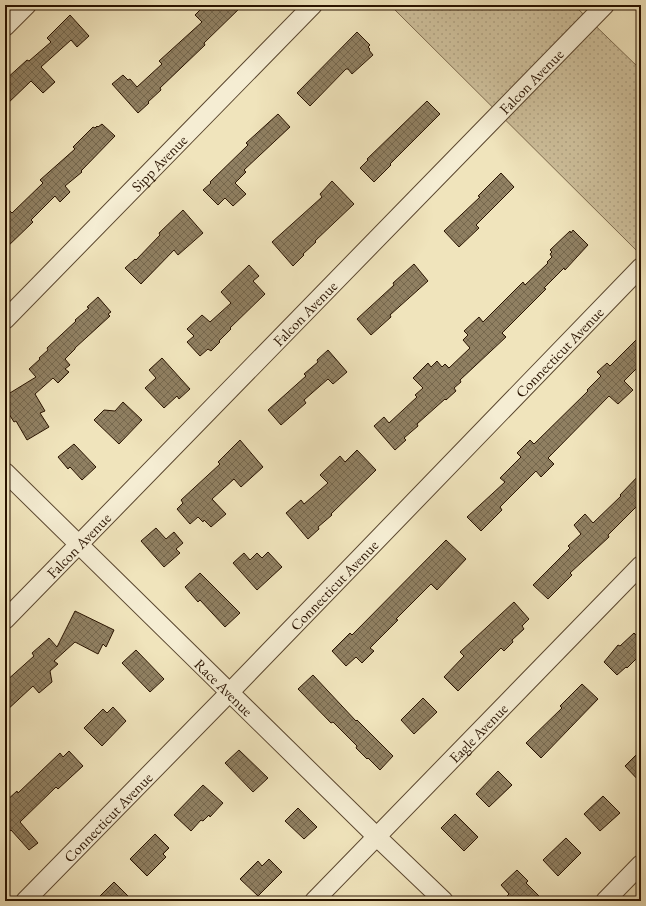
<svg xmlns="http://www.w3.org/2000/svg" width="646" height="906" viewBox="0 0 646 906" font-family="'EB Garamond',serif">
	<defs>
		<pattern id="grass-dots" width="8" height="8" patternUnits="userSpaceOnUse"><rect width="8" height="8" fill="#cec09c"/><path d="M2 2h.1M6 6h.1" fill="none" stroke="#b1a485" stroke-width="1.8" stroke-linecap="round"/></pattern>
		<pattern id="building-cross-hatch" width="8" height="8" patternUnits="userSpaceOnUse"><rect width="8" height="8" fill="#908062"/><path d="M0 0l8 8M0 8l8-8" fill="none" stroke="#76684e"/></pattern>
	</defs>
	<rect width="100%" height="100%" fill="#f0e4bc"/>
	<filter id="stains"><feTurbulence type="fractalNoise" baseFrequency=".005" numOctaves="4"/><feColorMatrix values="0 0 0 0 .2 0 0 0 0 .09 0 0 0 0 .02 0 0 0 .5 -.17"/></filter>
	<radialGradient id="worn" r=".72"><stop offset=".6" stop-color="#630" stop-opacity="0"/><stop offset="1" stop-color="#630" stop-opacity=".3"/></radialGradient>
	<path fill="url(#grass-dots)" stroke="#7c6a4e" d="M390 5H574L641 70V255Z"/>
	<g fill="url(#building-cross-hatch)" stroke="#291300">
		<path d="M205 5H243L204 43 205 45 160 88 161 90 148 102 149 103 138 113 112 84 123 75 128 80 130 79 137 87 162 64 159 61 202 22 195 15Z"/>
		<path d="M70 15 89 36 77 47 71 40 41 67 55 82 43 93 31 81 5 106V80L27 60 29 61 51 42 47 38Z"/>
		<path d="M357 32 370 45 368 47 370 49 369 50 373 55 352 74 348 69H346L310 106 297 93Z"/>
		<path d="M427 101 440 114 390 164 391 165 374 182 360 168 368 160 367 159Z"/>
		<path d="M278 114 290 127 244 170 246 172 235 183 246 194 233 206 225 198 218 205 203 190 211 183 210 182 248 145 246 143Z"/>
		<path d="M102 124 115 136 81 171 82 172 65 186 70 192 60 202 55 196 31 220 33 222 5 249V206L12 213 43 183 40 180 75 149 73 147 93 127 95 128 97 126 98 127Z"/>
		<path d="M501 173 514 187 476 225 479 228 459 247 444 231 480 197 478 196Z"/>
		<path d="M332 181 354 204 315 241 316 242 303 254 304 255 293 266 272 242 322 197 320 194Z"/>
		<path d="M183 210 203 233 178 255 174 250 141 284 125 268 135 259 136 260 160 235 159 233Z"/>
		<path d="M573 230 588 245 565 270 564 268 544 288 546 289 502 333 506 337 460 380 461 382 454 388 456 391 446 400 445 399 417 424 418 426 404 438 406 440 395 450 374 426 384 417 389 423 417 397 415 395 423 388 413 378 428 363 431 367 437 361 442 367 445 364 449 368 470 348 463 340 468 335 464 331 479 317 483 322 523 282 525 285 548 263 547 262 552 257 550 254 552 252 550 250 570 231 571 233Z"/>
		<path d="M414 264 428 281 390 315 391 317 371 335 357 319 394 285 393 283Z"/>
		<path d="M249 265 259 276 253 281 265 294 230 328 231 329 219 341 220 342 211 351 208 349 200 356 187 342 194 336 187 329 202 315 210 322 231 303 221 292Z"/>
		<path d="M98 297 111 312 108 314 110 316 75 348V349L65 359 70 365 65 369 69 372 58 383 53 378 35 394 45 411 40 413 49 427 27 440 16 421 14 422 9 414V403L5 396 36 377 29 369 40 359 39 358 48 350 47 348 76 321 75 320 89 308 87 307Z"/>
		<path d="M641 335V364L624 381 633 390 618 404 609 396 548 458 554 464 541 477 536 471 500 507 502 510 481 531 467 517 505 482 500 478 521 457 517 453 530 440 534 444 588 391 587 390 601 376 597 372 607 363 610 366Z"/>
		<path d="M328 350 347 372 333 384 328 379 304 400 306 403 281 425 268 410 306 376 304 374 318 362 317 360Z"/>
		<path d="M162 358 190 389 179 399 177 396 164 408 145 388 156 378 149 370Z"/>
		<path d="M123 402 142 420 119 444 94 420 104 410 115 411Z"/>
		<path d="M240 440 263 467 241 487 234 479 212 499 226 514 211 527 204 520 203 522 198 517 190 524 177 509 183 503 181 500 220 464 218 462Z"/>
		<path d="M74 444 96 467 82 480 70 467 68 469 58 457Z"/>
		<path d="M357 450 376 470 331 514 332 515 318 527 319 529 308 539 286 513 301 500 304 504 328 483 320 475 340 456 345 462Z"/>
		<path d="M641 473V502L608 535 609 537 570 573 572 575 548 599 533 585 570 548 568 546 581 534 574 525 585 514 593 523 621 496 620 495Z"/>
		<path d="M156 528 166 539 174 532 183 543 176 549 180 553 164 567 141 541Z"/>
		<path d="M446 540 466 559 437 590 431 584 396 619 398 620 370 648 374 651 362 663 356 657 346 666 332 651 350 633 352 635Z"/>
		<path d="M268 552 282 567 257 590 233 563 244 553 250 560 257 553 262 558Z"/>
		<path d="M200 573 240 613 225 627 200 600 198 602 185 587Z"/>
		<path d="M514 602 529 619 522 626 524 629 512 640 513 642 504 651 501 648 458 691 444 677 464 656 460 652Z"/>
		<path d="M75 611 114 630 106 647 103 644 98 654 75 642 54 661 58 664 50 671 52 682 39 693 33 686 5 712V682L34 656 32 653 49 638 57 647Z"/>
		<path d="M634 633 641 640V654L627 668 626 667 617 675 604 662 618 645 620 646Z"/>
		<path d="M136 650 164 679 150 692 122 663Z"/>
		<path d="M313 675 356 721 357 720 393 756 380 770 368 758 367 759 356 748 357 746 333 722 331 723 298 689Z"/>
		<path d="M582 684 598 699 541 758 526 743 562 708 560 706Z"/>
		<path d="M423 698 437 712 414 734 401 720Z"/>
		<path d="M113 707 126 721 102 746 84 728 103 709 107 713Z"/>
		<path d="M239 750 268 778 253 792 225 763Z"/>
		<path d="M641 750V783L625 766Z"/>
		<path d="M69 751 83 766 58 789 56 787 20 822 38 843 29 850 11 830 5 836V802L17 791 18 793 60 753 63 757Z"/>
		<path d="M498 771 512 785 489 807 476 794Z"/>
		<path d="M203 785 223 803 210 817 209 815 203 821 201 820 191 831 174 815Z"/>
		<path d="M603 796 620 813 600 831 584 814Z"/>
		<path d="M298 808 317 827 304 839 285 821Z"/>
		<path d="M455 814 478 837 464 851 441 828Z"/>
		<path d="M155 834 169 848 163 854 166 857 147 876 130 859Z"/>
		<path d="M566 838 581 853 558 876 543 860Z"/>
		<path d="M269 859 282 872 258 896 240 879 258 861 262 866Z"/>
		<path d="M517 870 528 881 526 883 544 901H502L509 894 501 885Z"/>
		<path d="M114 882 133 901H95Z"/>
	</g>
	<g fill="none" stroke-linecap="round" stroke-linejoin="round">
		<g stroke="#5b472f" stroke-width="20">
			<g id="minor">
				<path d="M5 27 27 5"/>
				<path id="s1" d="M5 320 313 5"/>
				<path id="s2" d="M5 472 377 837 444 901"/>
				<path id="s3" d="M5 620 605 5"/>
				<path id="s4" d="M25 901 229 693 641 267"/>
				<path id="s5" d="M314 901 641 565"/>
				<path d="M605 901 641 864"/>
			</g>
		</g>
		<use href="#minor" stroke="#f5edd3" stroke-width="18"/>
	</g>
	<g text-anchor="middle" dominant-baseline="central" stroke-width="3" stroke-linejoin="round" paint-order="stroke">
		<g font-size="15" fill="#291300" stroke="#f5edd3">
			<text stroke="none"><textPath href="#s3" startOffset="753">Falcon Avenue</textPath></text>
			<text stroke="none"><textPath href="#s1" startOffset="220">Sipp Avenue</textPath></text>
			<text stroke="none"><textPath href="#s3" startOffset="429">Falcon Avenue</textPath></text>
			<text stroke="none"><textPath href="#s4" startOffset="766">Connecticut Avenue</textPath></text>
			<text stroke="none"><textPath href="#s3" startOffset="105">Falcon Avenue</textPath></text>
			<text stroke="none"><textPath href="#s4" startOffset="442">Connecticut Avenue</textPath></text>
			<text stroke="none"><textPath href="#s2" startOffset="307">Race Avenue</textPath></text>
			<text stroke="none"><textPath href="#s5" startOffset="235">Eagle Avenue</textPath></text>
			<text stroke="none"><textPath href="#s4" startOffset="118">Connecticut Avenue</textPath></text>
		</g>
	</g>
	<rect width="646" height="906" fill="none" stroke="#f0e4bc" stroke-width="20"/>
	<rect x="6" y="6" width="634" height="894" fill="none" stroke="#291300" stroke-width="2"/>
	<rect x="10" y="10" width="626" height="886" fill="none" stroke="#291300"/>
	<rect width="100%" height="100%" filter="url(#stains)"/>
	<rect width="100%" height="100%" fill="url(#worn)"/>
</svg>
